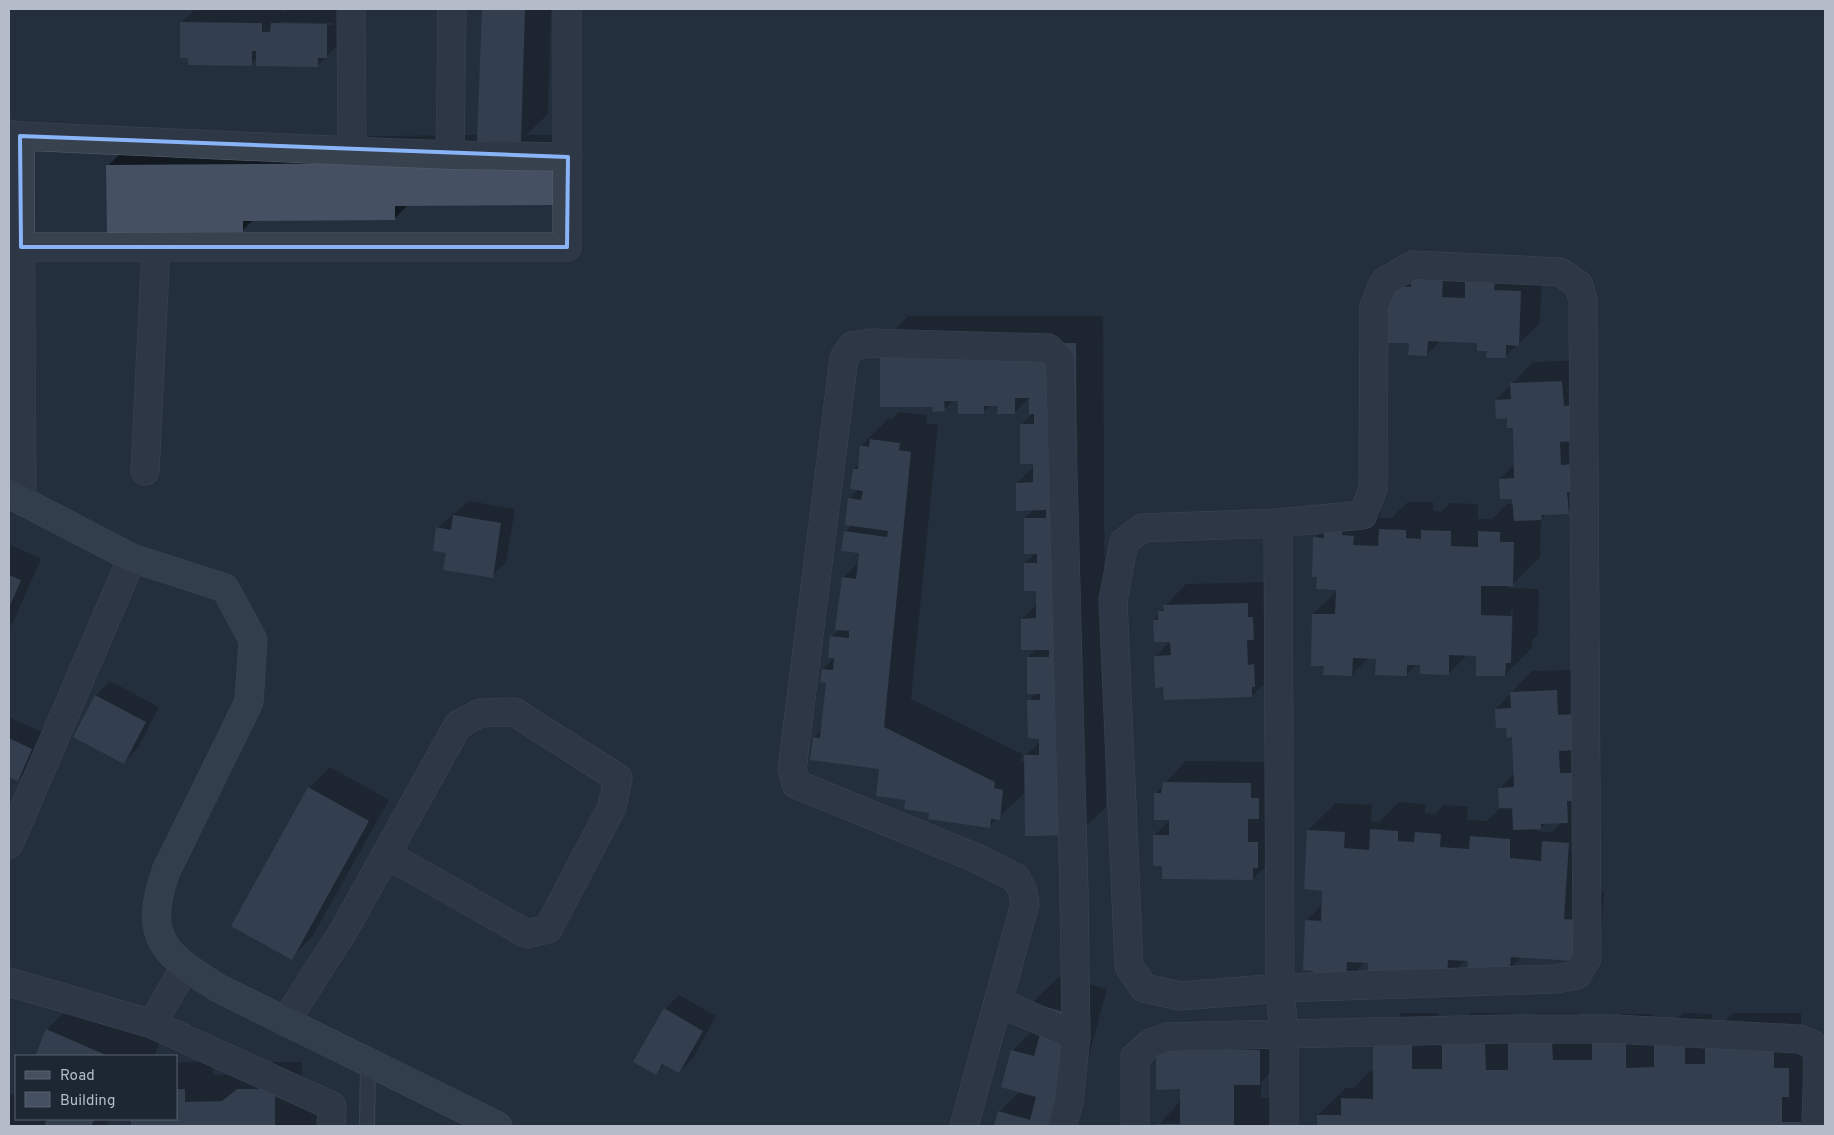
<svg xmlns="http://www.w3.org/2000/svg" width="1834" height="1135" viewBox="0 0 1834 1135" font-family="Overpass,sans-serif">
	<rect width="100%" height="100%" fill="#242f3e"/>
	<g fill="#0007" fill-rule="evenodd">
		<path d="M195 9H282V13L287 9H348L347 36 318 65 257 58 251 64 182 22ZM279 22 333 23V25L277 24Z"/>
		<path d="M483 9H551L548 114 526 135H580V176L553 203 409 204 394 219 253 220 243 230 108 166 135 138 479 135Z"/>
		<path d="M1410 265 1542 270 1540 323 1505 357 1488 350 1478 342 1441 340 1427 354 1410 342 1383 341Z"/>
		<path d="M908 316H1103L1106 807 1078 834 1026 792 989 826 931 811 907 799 881 768 812 759 814 737 822 730 828 682 823 669 835 657 832 637 839 629 843 578 860 561 861 552 845 532 852 525 849 499 859 489 854 469 859 464 861 446 889 418 892 419 899 412 927 415 926 423 938 425 911 699 1022 754 1021 761 1026 762 1025 756 1041 741 1029 701 1037 693 1028 657 1036 649 1022 619 1037 604V590L1025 563 1035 553 1025 518 1034 509 1017 483 1034 466 1021 425 1033 413 1030 397 1015 412 999 405H991L983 413 959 399H955L944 410 934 406 881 344Z"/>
		<path d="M1583 360 1596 384 1598 418 1581 435 1597 443 1598 470 1589 479V492L1568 513 1546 514 1541 519 1540 557 1512 585H1508V588L1539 589 1538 634 1532 640V648L1505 675 1478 655 1468 654 1448 674 1417 664 1406 675 1377 657H1369L1352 675 1325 665 1313 614 1337 591 1318 575 1315 538 1353 502H1369V508L1381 509 1380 518H1391L1408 502H1433V511L1441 512 1450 503 1478 504V519H1492L1507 504H1514V497L1500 479 1515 464 1514 427 1496 400 1533 362ZM1511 610H1513L1512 649H1510Z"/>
		<path d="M469 501 515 509 506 562 492 576 447 552 437 528Z"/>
		<path d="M9 544 41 559 13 622 9 626Z"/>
		<path d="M1269 582 1273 675 1252 696 1165 686 1155 656 1172 640 1154 620 1165 606 1186 584Z"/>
		<path d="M1578 670 1591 892H1604L1601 932 1574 960 1522 956 1500 978 1470 960H1466L1446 979 1397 981 1369 962H1365L1345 982 1314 969 1306 921 1323 904 1324 890 1308 830 1336 803 1372 805 1371 821 1379 822 1399 802 1425 804V813L1435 814 1444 805 1468 807 1467 820 1487 821 1499 809 1514 810 1499 789 1515 773 1513 736 1496 709 1532 671ZM1562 822 1552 832 1537 831V828H1541L1546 823Z"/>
		<path d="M110 681 159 707 138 748 124 762 75 736 96 695Z"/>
		<path d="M9 717 46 734 32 765 18 780 9 775Z"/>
		<path d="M1186 761 1271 762 1274 858 1253 879 1163 865 1154 836 1171 819 1155 794Z"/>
		<path d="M330 767 389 800 312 937 291 958 309 788Z"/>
		<path d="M1060 976 1107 989 1070 1126H995L999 1112 1020 1091 1012 1051 1042 1021 1032 1003Z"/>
		<path d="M679 995 716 1016 693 1058 679 1072 665 1064 655 1073 665 1009Z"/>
		<path d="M75 1002 161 1039 154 1056H36L47 1029Z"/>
		<path d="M1402 1013H1439V1042L1443 1041 1471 1013H1512L1513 1037 1537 1013H1579L1580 1033H1601L1621 1014H1653V1041L1683 1013 1712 1014V1034L1733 1013H1801V1041L1825 1126H1319L1318 1115 1346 1088H1354L1370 1071H1374V1041Z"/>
		<path d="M1287 1023V1056L1261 1082V1098H1287V1126H1158L1181 1100V1088L1158 1050Z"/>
		<path d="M176 1062H212L213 1075 251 1074 266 1062H302V1101L334 1126H133V1119H176Z"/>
		<path d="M9 1093 16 1096V1119H110L107 1126H9Z"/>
	</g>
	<g fill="#455162">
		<path d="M482 9H525L521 142 477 141Z"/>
		<path d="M180 22 262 23V32H270L271 23 327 24V58H318V67L256 66V51H252V66L188 65V58H180Z"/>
		<path d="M553 162V205L395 206V220L243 221V232L107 233 106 165Z"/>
		<path d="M1411 279 1443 280 1442 297 1465 298V281L1495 282 1494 290 1521 291 1519 346 1506 345V358H1486L1487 351H1477V343L1428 341 1427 356 1408 355 1409 343H1382L1388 286 1411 287Z"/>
		<path d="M880 343H1076L1079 835 1025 836 1024 755H1039V739L1028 738 1027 700H1040V694H1027V657H1049V650H1021V619L1036 618V591H1024V563H1037V554H1024V518H1046V510L1016 511V483L1033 482V464H1020V424H1034V414H1029V398H1015V414H997L998 406H984V414H958V401H944L945 411 932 412 933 407H880Z"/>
		<path d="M1562 381 1564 406 1576 405 1577 441 1560 442 1561 465 1576 464 1578 492H1567L1569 514 1542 515 1541 520 1514 521 1512 499H1500L1499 479 1514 478 1513 428H1507V418L1496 419 1495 400 1511 399 1510 383Z"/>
		<path d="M870 439 900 443 899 450 911 452 884 727 995 782 994 788 1003 790 1000 820 991 819 990 828 928 819 929 813 904 809 905 800 876 796 879 769 810 760 813 737 820 738 826 683 820 682 822 669 833 670 834 658H828L830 636 849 638V631L835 630 842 577 856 579 859 553 841 551 844 531 887 537 888 531 845 525 848 498 861 500 863 491 850 489 853 469H858L860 445 869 447Z"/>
		<path d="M453 515 501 523 493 578 443 570 446 553 433 551 436 527 451 530Z"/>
		<path d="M1324 529H1342V535L1354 536 1353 545 1378 546 1379 529 1406 530V538L1421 539V530L1451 531V546L1478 547V531L1500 532V542H1514L1513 586H1481V615L1512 616 1511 663H1506L1505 676H1476V656L1449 655V675L1420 674V665H1407V676L1375 675 1376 659 1353 658 1352 676 1323 675 1324 666H1311L1312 614H1335L1336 590 1316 589 1317 577H1312L1313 537 1324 538Z"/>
		<path d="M9 575 21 580 9 608Z"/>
		<path d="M1248 603V617H1253L1254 640H1247L1248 665 1254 664 1255 687H1252V697L1164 700 1163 687 1155 688 1154 656 1171 655 1170 642H1154L1153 620H1158V611H1164L1163 605Z"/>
		<path d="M1557 690 1558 715 1577 714 1579 750 1559 751 1560 773H1576L1578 801H1567L1568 823 1541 824V829L1513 830 1512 808H1499L1498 788 1514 787 1512 737 1507 738 1506 728H1496L1495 709 1511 708 1510 692Z"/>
		<path d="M95 695 146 722 124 764 73 737Z"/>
		<path d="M9 738 32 749 18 781 9 777Z"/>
		<path d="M1163 782 1251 783V798H1259V819H1248V842H1258V868H1253V880L1162 879V866H1153V835H1169V820H1154V793H1161Z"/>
		<path d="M308 787 369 821 292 960 231 926Z"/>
		<path d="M1370 829 1398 831V841L1414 842 1415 832 1441 834 1440 847 1469 849 1470 836 1510 839V858L1541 861 1542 841 1569 843 1564 919 1577 920 1574 961 1511 957 1510 969 1467 978 1468 961 1448 960 1447 980 1414 971 1399 970 1398 982 1367 980 1368 963 1347 962 1346 984 1312 982 1313 971 1303 970 1305 920 1321 921 1322 891 1304 889 1307 830 1345 832 1344 848 1369 850Z"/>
		<path d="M1031 1003 1080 1016 1050 1126H994L998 1111 1030 1120 1036 1097 1001 1087 1011 1050 1034 1056 1043 1023Z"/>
		<path d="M664 1008 703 1031 679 1073 662 1064 656 1075 633 1062Z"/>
		<path d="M46 1029 108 1056H35Z"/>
		<path d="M1373 1040H1412V1069H1442V1040H1485L1486 1070H1508V1040L1552 1041 1553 1060H1592V1041H1626V1068L1654 1067V1040L1685 1041V1064H1705V1040H1774V1068H1789V1097H1782V1122H1801V1126H1317V1115H1341V1098L1373 1099Z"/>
		<path d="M1156 1050H1260V1085H1234V1126H1156V1124H1180V1089L1156 1090Z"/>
		<path d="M176 1089H185V1102L222 1101 237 1089H275V1126H131V1119H176Z"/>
		<path d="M47 1119H95L91 1126H44Z"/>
	</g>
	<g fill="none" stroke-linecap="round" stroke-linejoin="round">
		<g stroke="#565f6c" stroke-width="16">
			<path id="service" d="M367 1126 368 1062"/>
		</g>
		<g stroke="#565f6c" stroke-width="29">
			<g id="minor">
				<path d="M452 9 450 155 568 157"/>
				<path d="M9 134 20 136 22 501"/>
				<path d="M20 136 352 151 351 9"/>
				<path d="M352 151 450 155"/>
				<path d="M21 247H567V9"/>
				<path d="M145 471 156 247"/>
				<path d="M1278 523 1280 988 1180 996 1144 988 1129 966 1113 600 1124 542 1142 528Z"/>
				<path d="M9 844 132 558"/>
				<path d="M185 967 152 1024 332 1106 331 1126"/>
				<path d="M9 982 152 1024"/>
				<path d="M998 1002 1076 1036"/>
				<path d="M285 1022 344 930 458 725 480 713 514 712 618 778 612 807 548 929 527 934 386 854"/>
				<path d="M964 1126 1025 904 1023 892 1016 878 976 858 796 784 792 769 844 358 852 346 871 343 1048 348 1060 359 1074 894 1076 1036 1069 1102 1062 1126"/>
				<path d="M1135 1126V1057L1151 1043 1167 1037 1284 1034 1280 988 1556 979 1577 975 1587 958 1583 301 1579 285 1560 272 1413 265 1384 282 1374 306 1373 488 1363 515 1278 523"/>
				<path d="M1284 1126V1034L1507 1029H1614L1799 1039 1812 1044 1818 1055 1816 1126"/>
			</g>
		</g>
		<g stroke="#565f6c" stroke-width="29">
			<path id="secondary" d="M9 494 132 558 225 588 253 640 249 702 166 871C142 939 165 955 220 989L498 1126"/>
		</g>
		<use href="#service" stroke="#38414e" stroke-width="14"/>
		<use href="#minor" stroke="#38414e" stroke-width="28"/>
		<use href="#secondary" stroke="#465061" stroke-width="28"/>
	</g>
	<path d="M0 0H1834V1135H0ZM20 136 568 157 567 247H21Z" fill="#242f3e" fill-opacity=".55" fill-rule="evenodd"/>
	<path fill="none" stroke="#8ab4f8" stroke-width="4" stroke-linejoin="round" d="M20 136 568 157 567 247H21Z"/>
	<rect width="1834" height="1135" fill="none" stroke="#b4bcc9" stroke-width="20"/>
	<rect x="15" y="1055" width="162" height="65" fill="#1d2633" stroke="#59626f"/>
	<rect x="25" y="1071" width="25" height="8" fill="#465061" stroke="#59626f"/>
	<text x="60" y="1080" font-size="15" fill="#b4bcc9">Road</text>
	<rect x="25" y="1092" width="25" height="15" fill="#455162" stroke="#59626f"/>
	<text x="60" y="1105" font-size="15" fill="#b4bcc9">Building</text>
</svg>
